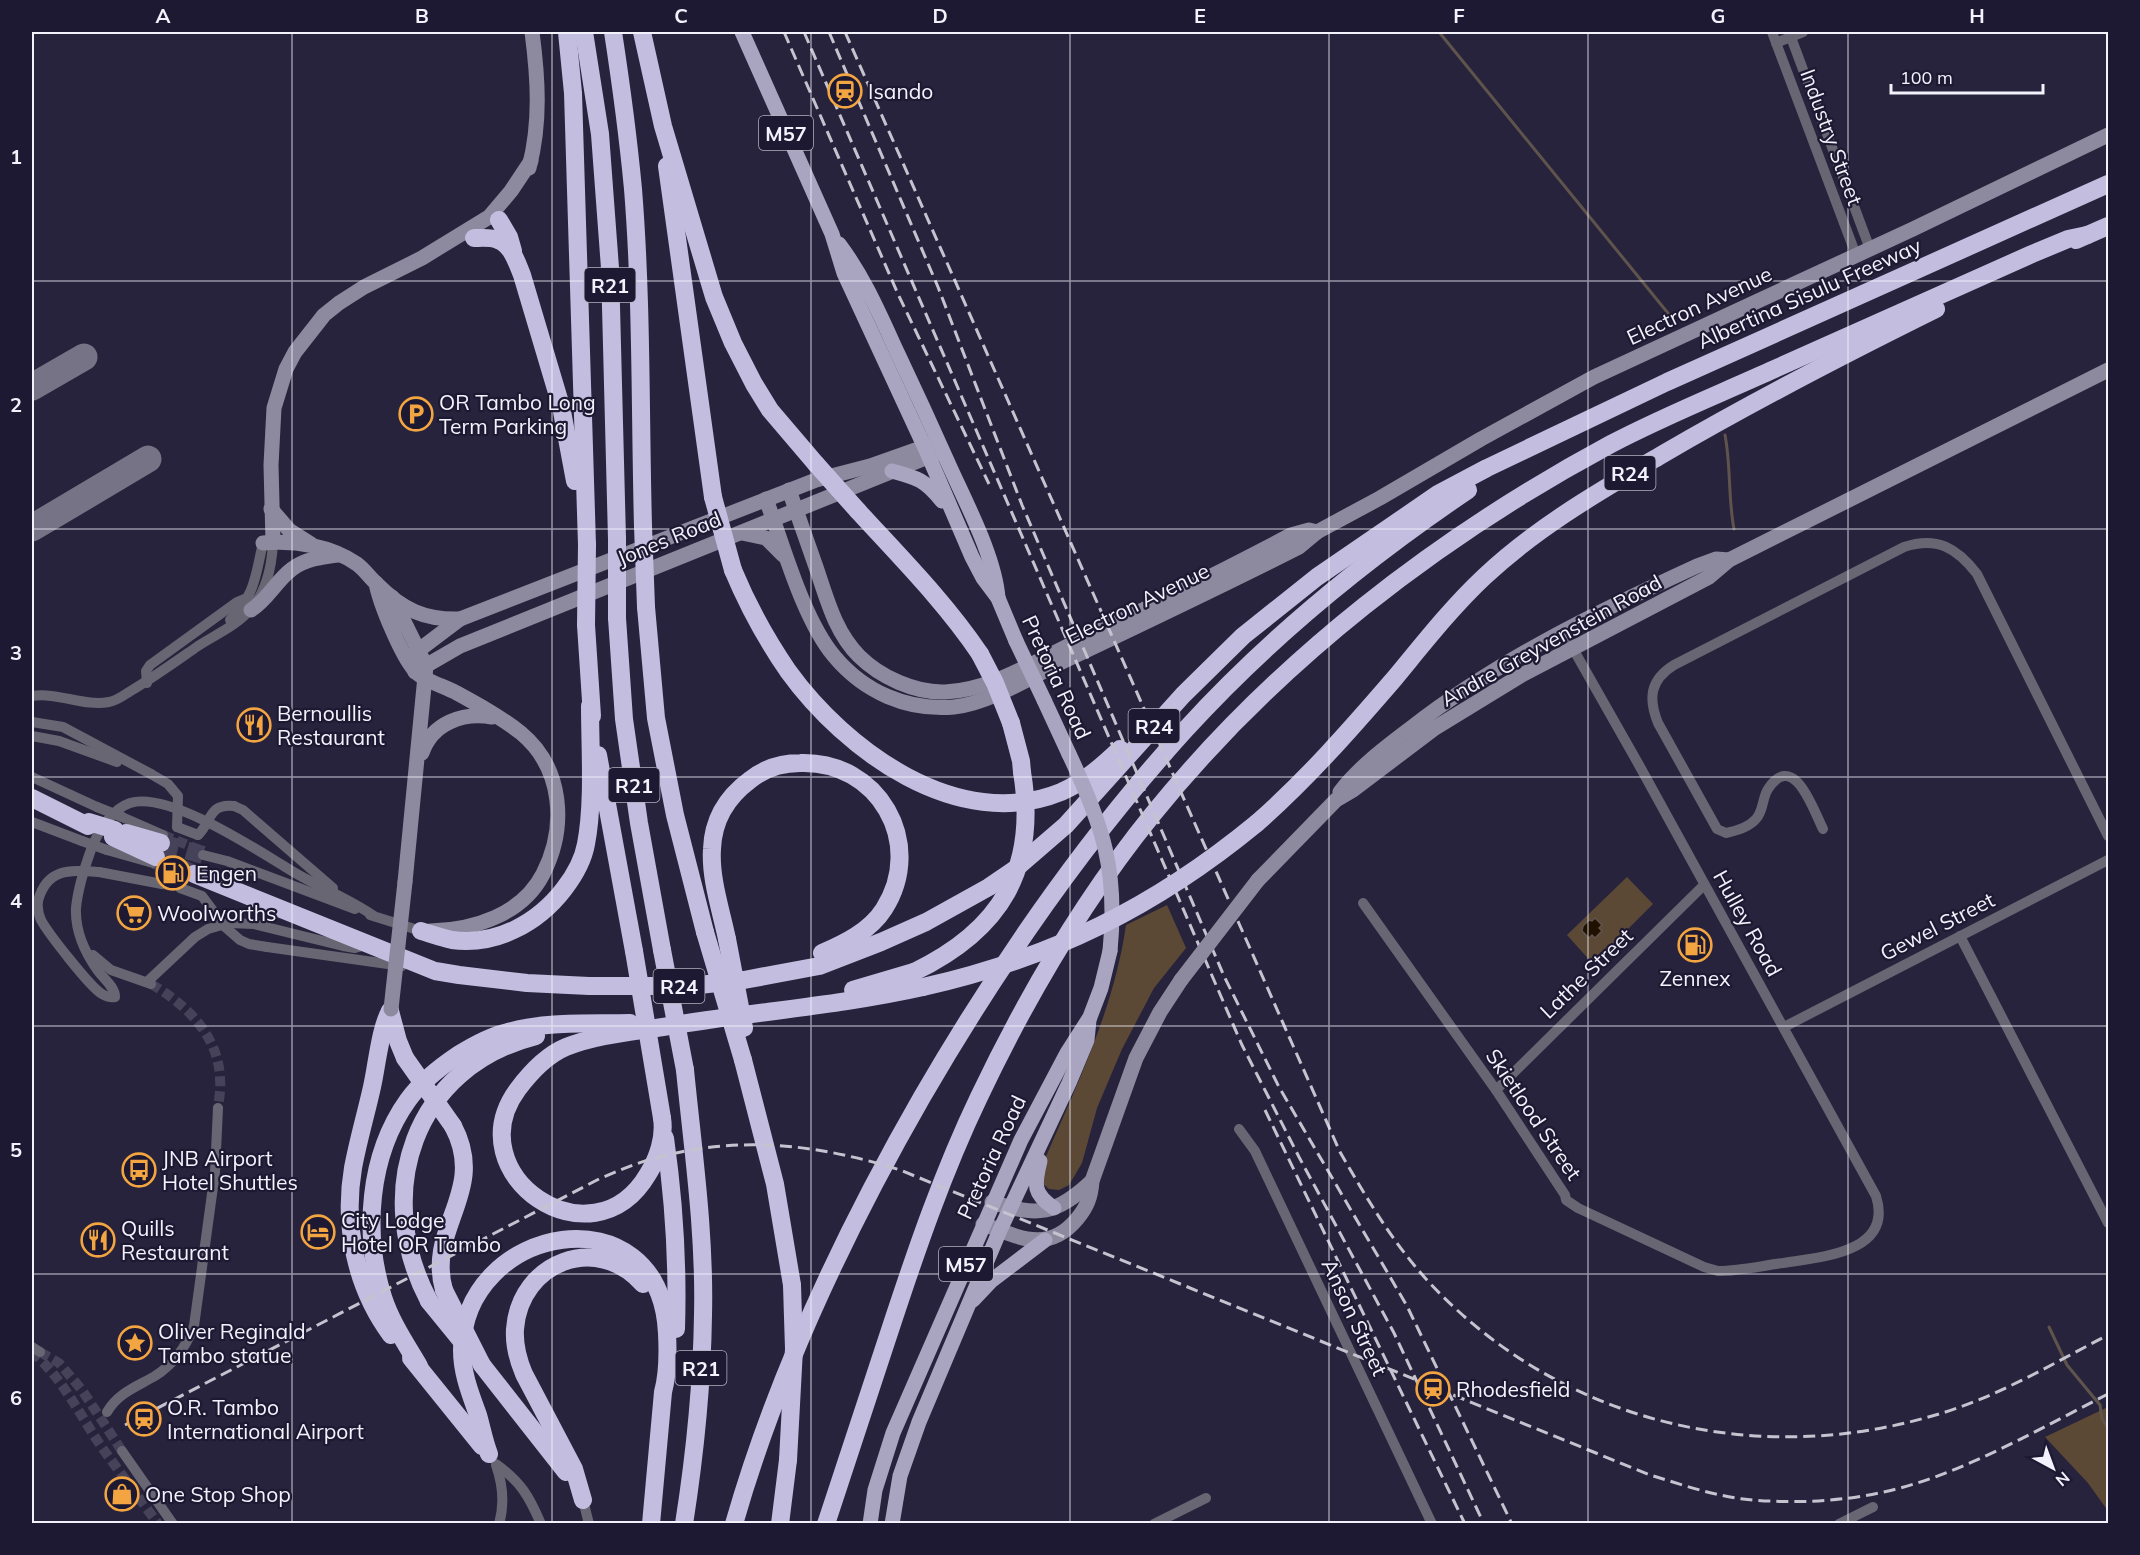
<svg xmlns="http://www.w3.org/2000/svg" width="2140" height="1555" viewBox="0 0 2140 1555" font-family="Mulish,sans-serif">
	<rect width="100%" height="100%" fill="#28233c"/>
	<g fill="#5c4935">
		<path d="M1627 877 1653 904 1593 964 1567 935Z"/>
		<path d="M1167 905 1186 948 1154 988 1122 1049 1097 1108 1082 1163 1069 1185 1059 1190 1049 1189 1041 1182V1168C1075 1089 1114 1010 1126 925Z"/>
		<path d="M2108 1407V1511L2088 1483 2045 1437Z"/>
	</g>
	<path fill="#201000" stroke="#5f544c" stroke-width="1.5" d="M1595 918 1602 925 1599 928 1602 931 1595 938 1592 935 1589 938 1582 931 1583 926 1589 920 1592 921Z"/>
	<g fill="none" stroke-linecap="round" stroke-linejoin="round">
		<g stroke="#5f544c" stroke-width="3">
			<path d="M1439 32 1676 323"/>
			<path d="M1725 435C1731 466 1728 498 1734 529"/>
			<path d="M2049 1327 2067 1365 2100 1405 2102 1419 2108 1428"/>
		</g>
		<g stroke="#767386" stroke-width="27">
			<path d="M32 387 84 357"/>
			<path d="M32 528 148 459"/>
		</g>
		<g stroke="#464259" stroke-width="10" stroke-dasharray="10 5" stroke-linecap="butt">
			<path d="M163 835 202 851"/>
			<path d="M153 864 194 874"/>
			<path d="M162 884 175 887"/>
			<path d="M151 984C186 1004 219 1036 220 1079 221 1089 219 1099 218 1108"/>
			<path d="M32 1352C63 1378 80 1416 103 1449 121 1474 140 1499 158 1524"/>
			<path d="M40 1352 59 1363 82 1390 122 1451"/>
		</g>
		<g stroke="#464259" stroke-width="18" stroke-dasharray="18 9" stroke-linecap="butt">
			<path d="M161 843 203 855"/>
			<path d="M156 857 194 874"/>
		</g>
		<g stroke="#686673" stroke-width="10">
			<path d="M1772 32 1856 255"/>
			<path d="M1789 32 1870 249"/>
			<path d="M1776 43 1803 32"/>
			<path d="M230 620C256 593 255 577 263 543"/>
			<path d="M147 683 146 671 150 665 237 602 249 597"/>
			<path d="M32 696C58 692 85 707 109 702 116 701 123 696 129 692 153 678 175 662 198 646 215 635 236 626 250 610 267 591 272 566 273 542"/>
			<path d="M32 722 63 727 151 774"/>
			<path d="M32 736 59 741 117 762"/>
			<path d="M32 777 97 807"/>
			<path d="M234 806 243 810 333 888"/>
			<path d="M122 817 163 835"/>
			<path d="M32 822 82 841"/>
			<path d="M177 827 198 835"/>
			<path d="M1823 829C1813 809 1794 750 1768 789 1762 798 1764 810 1756 819 1749 827 1736 831 1726 833L1717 829 1658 723C1648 698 1650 680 1674 665L1904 547C1937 536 1957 548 1977 574L2108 836"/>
			<path d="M107 850 153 863"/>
			<path d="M203 855 227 861 355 909"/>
			<path d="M99 872 162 884"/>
			<path d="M38 901C37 908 38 913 41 920 48 933 90 987 102 994 107 997 110 998 115 997 115 987 104 979 98 971 85 953 75 931 76 908 78 887 85 866 92 847 99 830 112 809 130 803 168 791 254 848 287 868 315 886 347 897 374 916"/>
			<path d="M1363 903 1496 1090 1565 1195 1566 1200 1578 1208 1704 1267 1718 1271C1739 1271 1761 1266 1783 1263 1820 1257 1894 1253 1876 1196L1639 765 1563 631"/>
			<path d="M370 915 421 931"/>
			<path d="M1960 936 2108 1223"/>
			<path d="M267 947 402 966"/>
			<path d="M93 955 111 970 151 984"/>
			<path d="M147 982 195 937 208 929 229 923 254 924 343 946 355 948 366 945"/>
			<path d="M1784 1027 2108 860"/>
			<path d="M1496 1090 1704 885"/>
			<path d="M1239 1129 1255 1151 1432 1524"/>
			<path d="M32 1347 40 1352"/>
			<path d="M107 1412C118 1393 136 1387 155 1376 174 1364 186 1347 194 1326L215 1172 218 1108"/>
			<path d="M122 1451 173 1524"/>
			<path d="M496 1464C521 1482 529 1496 541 1524"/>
			<path d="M496 1465C503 1485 505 1503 499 1524"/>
			<path d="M583 1500 589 1524"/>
			<path d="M1154 1524 1206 1498"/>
			<path d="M1839 1524 1873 1507"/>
		</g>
		<g stroke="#8d8a9f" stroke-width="15">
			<path d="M529 168C541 122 538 78 532 32"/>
			<path d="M789 490C798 516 807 542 816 567 827 599 835 632 859 656 880 677 915 693 945 692 990 690 1032 663 1072 644 1146 609 1219 573 1291 535L1309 530 1317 532"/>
			<path d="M766 499C783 545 803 619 834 656 864 692 907 711 954 707 988 704 1035 675 1066 660 1144 623 1222 586 1299 547L1317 532 1380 498 1481 439 1594 377 1913 229 2108 135"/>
			<path d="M271 509 289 530 311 544"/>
			<path d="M742 533 766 538 783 555"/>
			<path d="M273 542 271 465 274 408 286 369 295 352 324 315 339 303 364 287 422 258 489 217 511 191 531 161"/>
			<path d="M263 543C295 540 331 546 357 564 365 570 370 578 377 584 403 610 424 620 460 619"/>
			<path d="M376 583C380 604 401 655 415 671 422 680 444 686 455 692 477 704 501 717 521 733 563 768 567 827 543 874 522 915 473 930 430 931"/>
			<path d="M392 597 426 666 405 882"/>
			<path d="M251 610C268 599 276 581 292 569 305 559 322 557 338 555"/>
			<path d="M407 659 460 619 816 480 870 466 935 443"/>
			<path d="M415 672 460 646 940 452"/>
			<path d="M422 753C432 723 463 712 492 717"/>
			<path d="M1340 792C1359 767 1386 747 1411 728 1498 660 1597 612 1697 566L1716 559 1729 560"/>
			<path d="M1258 880 1336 800 1353 790 1435 728 1520 676 1709 577 1729 560 2108 370"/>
			<path d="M992 1202C1038 1217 1056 1215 1092 1181"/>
			<path d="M983 1224C1018 1237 1048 1254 1077 1219 1087 1207 1091 1197 1092 1181L1136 1058 1160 1012 1181 980"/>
		</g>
		<g stroke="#a9a5c0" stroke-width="15">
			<path d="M742 32 832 234 844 273 926 450 972 557 983 578 998 598 1016 641"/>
			<path d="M839 244C864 277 880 315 897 352 915 390 932 427 949 465 966 503 995 557 998 598"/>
			<path d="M892 471C918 478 925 480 942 501"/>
			<path d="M1044 700 1069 754"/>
			<path d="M1040 1161C1034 1185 1033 1194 1054 1208"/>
			<path d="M973 1300 991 1281 1045 1240"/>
			<path d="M870 1524 875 1490 893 1433 1021 1140 1067 1053 1090 1017 1101 988 1110 951"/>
			<path d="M892 1524 900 1476 919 1422 1000 1230 1069 1083 1087 1040 1089 1020"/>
		</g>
		<g stroke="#c3bedf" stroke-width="18">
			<path d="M567 32 573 93 587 545"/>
			<path d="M584 32 600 134 610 268 617 539"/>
			<path d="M613 32C621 84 628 136 633 189 642 301 640 414 643 526"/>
			<path d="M642 32 663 126 714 297 733 343 754 384 770 410 816 464"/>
			<path d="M667 166 713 497"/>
			<path d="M499 220 509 237 513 251"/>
			<path d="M474 238C481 238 492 237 498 240 512 245 517 263 522 275L561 406 575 481"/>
			<path d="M2076 240 2108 226"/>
			<path d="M858 511C900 557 945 602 980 654"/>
			<path d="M733 570C748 606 766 639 788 671 845 750 958 834 1061 792 1084 782 1102 766 1120 749"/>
			<path d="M646 607 656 718 675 815 705 932"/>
			<path d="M617 618 624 719 639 823 662 950"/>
			<path d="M586 625 592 716"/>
			<path d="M1011 723 1021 761 1022 772"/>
			<path d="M598 755 634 951"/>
			<path d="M32 798 88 826"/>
			<path d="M1257 823C1307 779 1350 730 1394 679 1423 644 1451 608 1484 577 1537 527 1600 491 1663 454 1752 402 1843 355 1936 309"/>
			<path d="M126 833 161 843"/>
			<path d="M113 837 156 857"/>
			<path d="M194 874 435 971 459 975 527 983 589 986H690L744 980 819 966 881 942 926 922 989 887 1014 870 1066 825 1183 695 1243 636 1317 577 1438 494 1487 468 1667 382 2108 184"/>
			<path d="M421 931C431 934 442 938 452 940 496 946 538 923 564 889 574 876 583 861 586 844 594 803 590 748 590 706"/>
			<path d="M727 939C721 910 710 878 712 849 713 820 727 797 750 780 765 768 781 763 800 763 878 760 926 843 884 909 870 931 845 943 822 953"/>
			<path d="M853 990 914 972"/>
			<path d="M390 1011C380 1029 377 1065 372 1087 366 1114 358 1141 353 1168 343 1226 356 1288 391 1335"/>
			<path d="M390 1011 398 1041 405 1058"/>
			<path d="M743 1060 775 1184 792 1285"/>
			<path d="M662 1118C665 1137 658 1158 648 1174 592 1269 455 1174 518 1089 530 1073 547 1055 566 1047 596 1035 631 1032 663 1027 750 1012 838 1006 923 987"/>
			<path d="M665 1138C674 1201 678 1265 676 1329"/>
			<path d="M444 1290C426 1227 488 1192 453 1126"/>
			<path d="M429 1301C372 1193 413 1067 536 1036"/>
			<path d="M411 1358 482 1446"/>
			<path d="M482 1365 566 1472"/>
			<path d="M419 1366C406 1344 391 1322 383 1297 363 1234 368 1156 408 1100 421 1082 440 1067 458 1055 474 1045 490 1036 508 1032 545 1021 591 1024 630 1023"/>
			<path d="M489 1454C484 1441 482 1429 478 1415 470 1393 462 1373 462 1350 463 1224 660 1188 667 1333 668 1352 668 1374 663 1392L651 1524"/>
			<path d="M583 1500 574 1469 524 1374C518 1360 514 1345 515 1329 520 1262 597 1232 643 1284"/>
			<path d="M684 1524C695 1454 702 1385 703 1315 705 1233 693 1151 685 1070"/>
			<path d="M734 1524C777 1374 845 1231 922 1097 998 966 1084 841 1186 729 1269 638 1366 559 1468 490"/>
			<path d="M780 1524 788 1460"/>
			<path d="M826 1524C847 1459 869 1395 890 1330 916 1251 943 1172 979 1097 1026 998 1084 899 1153 814 1277 661 1438 537 1611 444 1662 417 1717 395 1770 371 1857 332 1945 293 2032 254L2068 239 2087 235"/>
		</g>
		<g stroke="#c5c3d0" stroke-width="3" stroke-dasharray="12 6" stroke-linecap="butt">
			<path d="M784 32 898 294 989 484"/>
			<path d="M804 32 1242 1045 1299 1157 1394 1333 1484 1524"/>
			<path d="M829 32 938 287 1022 505 1224 976 1279 1087 1407 1306 1512 1524"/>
			<path d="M845 32 1340 1152C1366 1197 1391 1240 1426 1279 1555 1420 1750 1469 1932 1416 1994 1399 2052 1364 2108 1335"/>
			<path d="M1265 1110 1465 1524"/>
			<path d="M125 1425 599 1179C618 1171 636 1163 655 1158 740 1135 817 1144 900 1170L1650 1475C1680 1484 1711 1495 1743 1499 1799 1505 1860 1501 1914 1484 1979 1464 2047 1425 2108 1394"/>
		</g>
		<g stroke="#686673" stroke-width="10">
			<path d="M151 774 168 784 178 796 177 827"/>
			<path d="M97 807 122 817"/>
			<path d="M198 835C212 822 208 803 234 806"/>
			<path d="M82 841 107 850"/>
			<path d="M180 888 202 896 225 927 240 940 249 944 267 947"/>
			<path d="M38 901C47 868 69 870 99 872"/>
		</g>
		<g stroke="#8d8a9f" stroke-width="15">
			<path d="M1181 980 1258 880"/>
			<path d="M391 1009 405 882"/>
		</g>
		<g stroke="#a9a5c0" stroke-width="15">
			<path d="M1016 641 1044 700"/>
			<path d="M1069 754C1103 826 1118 870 1110 951"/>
		</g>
		<g stroke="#c3bedf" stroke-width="18">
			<path d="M816 464 858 511"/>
			<path d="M713 497 733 570"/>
			<path d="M643 526 646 607"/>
			<path d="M617 539V618"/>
			<path d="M586 625 587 545"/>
			<path d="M980 654 995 683 1011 723"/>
			<path d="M89 822 115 830"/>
			<path d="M705 932 743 1060"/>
			<path d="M727 939 744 1028"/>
			<path d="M662 950 685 1070"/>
			<path d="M634 951 662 1118"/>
			<path d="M914 972C1001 930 1038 869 1022 772"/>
			<path d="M923 987C1052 958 1155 907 1257 823"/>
			<path d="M405 1058 453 1126"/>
			<path d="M444 1290 482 1365"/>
			<path d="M429 1301 460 1339"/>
			<path d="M788 1460 794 1349 792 1285"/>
		</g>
	</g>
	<path fill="none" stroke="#f3f2fc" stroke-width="1.5" stroke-opacity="0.55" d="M292 32V1524M552 32V1524M811 32V1524M1070 32V1524M1329 32V1524M1588 32V1524M1848 32V1524M32 281H2108M32 529H2108M32 777H2108M32 1026H2108M32 1274H2108"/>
	<defs>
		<g id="station-ring" transform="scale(1.725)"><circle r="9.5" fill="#1e1932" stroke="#f2a541" stroke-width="1.5"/><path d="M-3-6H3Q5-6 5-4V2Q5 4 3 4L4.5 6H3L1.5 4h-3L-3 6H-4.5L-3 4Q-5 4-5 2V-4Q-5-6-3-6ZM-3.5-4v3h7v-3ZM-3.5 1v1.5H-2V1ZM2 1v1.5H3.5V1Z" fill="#f2a541"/></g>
		<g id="parking-ring" transform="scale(1.725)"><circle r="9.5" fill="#1e1932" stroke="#f2a541" stroke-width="1.5"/><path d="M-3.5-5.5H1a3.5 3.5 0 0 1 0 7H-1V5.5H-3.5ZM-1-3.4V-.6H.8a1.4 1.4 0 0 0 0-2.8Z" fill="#f2a541"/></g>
		<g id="restaurant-ring" transform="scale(1.725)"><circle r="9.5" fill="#1e1932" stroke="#f2a541" stroke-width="1.5"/><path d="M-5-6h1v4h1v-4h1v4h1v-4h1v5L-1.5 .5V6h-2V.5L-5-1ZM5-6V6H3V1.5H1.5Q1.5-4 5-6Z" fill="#f2a541"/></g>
		<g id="fuel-ring" transform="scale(1.725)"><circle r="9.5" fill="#1e1932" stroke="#f2a541" stroke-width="1.5"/><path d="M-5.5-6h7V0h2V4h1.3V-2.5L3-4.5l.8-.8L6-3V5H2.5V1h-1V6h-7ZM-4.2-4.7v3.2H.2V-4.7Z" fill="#f2a541"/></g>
		<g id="supermarket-ring" transform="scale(1.725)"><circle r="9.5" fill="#1e1932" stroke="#f2a541" stroke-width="1.5"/><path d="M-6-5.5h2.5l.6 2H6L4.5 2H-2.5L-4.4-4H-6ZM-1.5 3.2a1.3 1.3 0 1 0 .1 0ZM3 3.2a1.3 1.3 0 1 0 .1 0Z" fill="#f2a541"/></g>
		<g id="bus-ring" transform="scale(1.725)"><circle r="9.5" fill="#1e1932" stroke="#f2a541" stroke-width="1.5"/><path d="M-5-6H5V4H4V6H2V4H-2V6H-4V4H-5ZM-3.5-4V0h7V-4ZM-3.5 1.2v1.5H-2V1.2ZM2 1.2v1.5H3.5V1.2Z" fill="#f2a541"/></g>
		<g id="hotel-ring" transform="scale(1.725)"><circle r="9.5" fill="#1e1932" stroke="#f2a541" stroke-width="1.5"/><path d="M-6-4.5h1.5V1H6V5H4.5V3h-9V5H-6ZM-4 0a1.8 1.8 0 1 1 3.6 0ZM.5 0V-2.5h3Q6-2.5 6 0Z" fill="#f2a541"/></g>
		<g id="sight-ring" transform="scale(1.725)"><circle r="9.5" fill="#1e1932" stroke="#f2a541" stroke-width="1.5"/><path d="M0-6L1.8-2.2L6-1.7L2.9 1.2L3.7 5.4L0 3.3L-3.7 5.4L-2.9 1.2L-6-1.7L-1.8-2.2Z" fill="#f2a541"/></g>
		<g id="shop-ring" transform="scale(1.725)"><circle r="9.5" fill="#1e1932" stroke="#f2a541" stroke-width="1.5"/><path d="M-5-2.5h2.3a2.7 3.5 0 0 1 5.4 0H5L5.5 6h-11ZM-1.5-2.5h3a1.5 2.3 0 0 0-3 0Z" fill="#f2a541"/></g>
	</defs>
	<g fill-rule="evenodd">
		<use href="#station-ring" x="845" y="91"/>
		<use href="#parking-ring" x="416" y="414"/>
		<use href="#restaurant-ring" x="254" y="725"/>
		<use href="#fuel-ring" x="173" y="873"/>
		<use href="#supermarket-ring" x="134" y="913"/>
		<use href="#fuel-ring" x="1695" y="945"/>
		<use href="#bus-ring" x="139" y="1170"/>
		<use href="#hotel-ring" x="318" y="1232"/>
		<use href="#restaurant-ring" x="98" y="1240"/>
		<use href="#sight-ring" x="135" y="1343"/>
		<use href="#station-ring" x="1433" y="1389"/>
		<use href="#station-ring" x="144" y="1419"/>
		<use href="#shop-ring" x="122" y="1494"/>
	</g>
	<g text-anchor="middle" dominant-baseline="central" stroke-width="4.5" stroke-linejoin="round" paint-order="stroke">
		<g fill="#1e1932" stroke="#b3b1bf" stroke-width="1.5">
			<rect x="759" y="116" width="54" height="34" rx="4.5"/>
			<rect x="584.5" y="268" width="51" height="34" rx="4.5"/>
			<rect x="1604.5" y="456" width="51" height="34" rx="4.5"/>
			<rect x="1128.5" y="709" width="51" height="34" rx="4.5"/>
			<rect x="608.5" y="768" width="51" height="34" rx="4.5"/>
			<rect x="653.5" y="969" width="51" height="34" rx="4.5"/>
			<rect x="939" y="1247" width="54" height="34" rx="4.5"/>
			<rect x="675.5" y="1351" width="51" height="34" rx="4.5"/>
		</g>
		<g font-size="20" font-weight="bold" fill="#f3f2fc">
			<text x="786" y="133">M57</text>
			<text x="610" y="285">R21</text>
			<text x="1630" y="473">R24</text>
			<text x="1154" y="726">R24</text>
			<text x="634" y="785">R21</text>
			<text x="679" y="986">R24</text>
			<text x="966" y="1264">M57</text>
			<text x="701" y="1368">R21</text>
		</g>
		<g font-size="21" fill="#f3f2fc" stroke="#1e1932" text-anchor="start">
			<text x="868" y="91">Isando</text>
			<text x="439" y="402">OR Tambo Long<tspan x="439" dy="24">Term Parking</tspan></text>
			<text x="277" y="713">Bernoullis<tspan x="277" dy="24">Restaurant</tspan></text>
			<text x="196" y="873">Engen</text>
			<text x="157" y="913">Woolworths</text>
			<text x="1695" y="978" text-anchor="middle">Zennex</text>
			<text x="162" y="1158">JNB Airport<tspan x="162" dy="24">Hotel Shuttles</tspan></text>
			<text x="341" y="1220">City Lodge<tspan x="341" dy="24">Hotel OR Tambo</tspan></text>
			<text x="121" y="1228">Quills<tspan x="121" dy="24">Restaurant</tspan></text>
			<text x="158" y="1331">Oliver Reginald<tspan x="158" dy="24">Tambo statue</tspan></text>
			<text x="1456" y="1389">Rhodesfield</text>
			<text x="167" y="1407">O.R. Tambo<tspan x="167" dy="24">International Airport</tspan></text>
			<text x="145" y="1494">One Stop Shop</text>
		</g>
		<g font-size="21" fill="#f3f2fc" stroke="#1e1932">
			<text transform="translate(1832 137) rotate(70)">Industry Street</text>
			<text transform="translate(1809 293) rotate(-24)">Albertina Sisulu Freeway</text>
			<text transform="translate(1699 305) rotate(-25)">Electron Avenue</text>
			<text transform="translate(669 538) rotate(-22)">Jones Road</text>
			<text transform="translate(1137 603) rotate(-26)">Electron Avenue</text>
			<text transform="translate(1551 640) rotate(-29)">Andre Greyvenstein Road</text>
			<text transform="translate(1057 677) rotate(65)">Pretoria Road</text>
			<text transform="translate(1748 923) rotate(61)">Hulley Road</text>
			<text transform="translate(1937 926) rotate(-27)">Gewel Street</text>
			<text transform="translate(1586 973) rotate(-44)">Lathe Street</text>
			<text transform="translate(1534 1114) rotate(56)">Skietlood Street</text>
			<text transform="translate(991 1157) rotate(-65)">Pretoria Road</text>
			<text transform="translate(1355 1317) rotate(65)">Anson Street</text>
		</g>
	</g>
	<rect width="2140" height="1555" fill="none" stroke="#1e1932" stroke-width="66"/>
	<g transform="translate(2053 1468) rotate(139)" stroke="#1e1932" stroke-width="4.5" paint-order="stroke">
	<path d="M0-4.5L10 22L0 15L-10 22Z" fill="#f3f2fc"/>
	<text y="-9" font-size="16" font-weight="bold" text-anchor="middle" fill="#f3f2fc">N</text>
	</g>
	<path d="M1891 84v9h152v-9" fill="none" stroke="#f3f2fc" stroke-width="3"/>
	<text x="1900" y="84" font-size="18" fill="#f3f2fc" stroke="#1e1932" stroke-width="4.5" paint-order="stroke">100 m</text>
	<rect x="33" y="33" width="2074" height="1489" fill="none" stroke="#f3f2fc" stroke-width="2"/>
	<g font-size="20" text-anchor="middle" font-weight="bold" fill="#f3f2fc">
		<text x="163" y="23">A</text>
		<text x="422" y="23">B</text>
		<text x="681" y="23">C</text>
		<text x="940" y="23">D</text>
		<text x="1200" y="23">E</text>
		<text x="1459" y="23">F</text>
		<text x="1718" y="23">G</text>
		<text x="1977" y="23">H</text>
		<text x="16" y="164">1</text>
		<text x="16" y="412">2</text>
		<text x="16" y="660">3</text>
		<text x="16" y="908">4</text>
		<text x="16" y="1157">5</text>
		<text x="16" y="1405">6</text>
	</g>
</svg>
